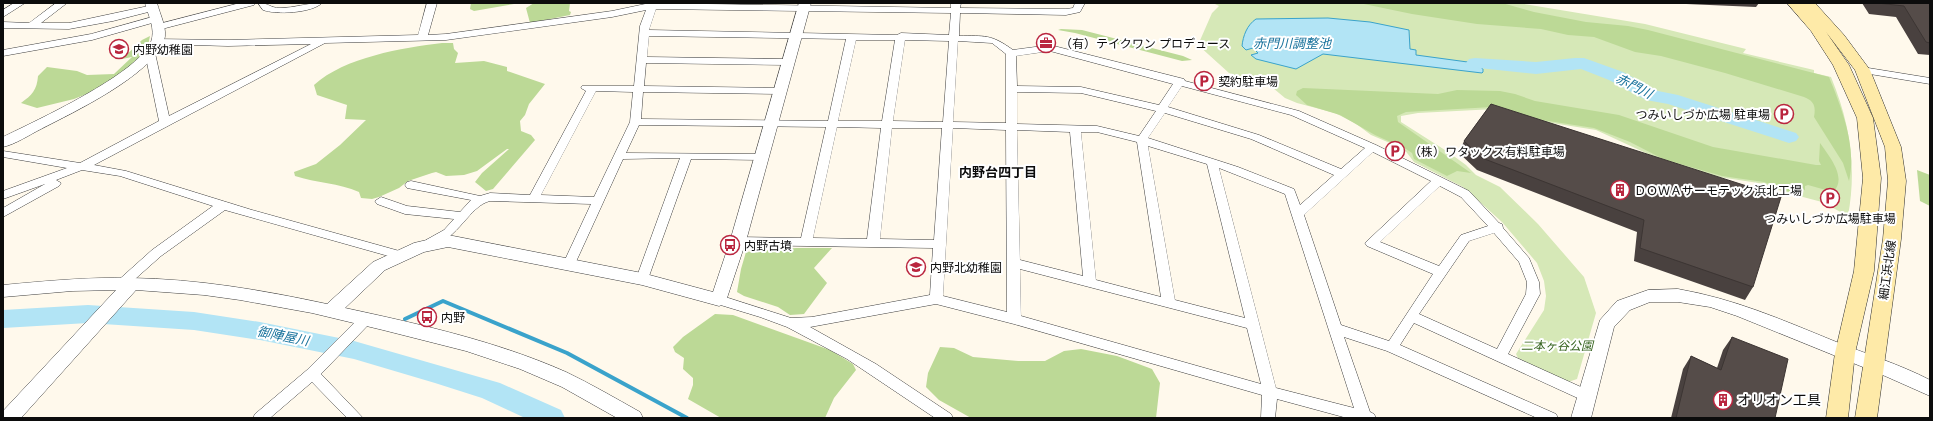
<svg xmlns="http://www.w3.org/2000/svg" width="1933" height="421" viewBox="0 0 1933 421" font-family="Lora,'Noto Sans JP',serif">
	<rect width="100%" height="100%" fill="#fff9ec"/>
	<path fill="#d6e8b7" d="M1213 3H1518L1645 24 1746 49 1743 53 1814 70V73L1831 77C1850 123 1857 167 1848 216L1822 202 1784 192 1765 184 1719 177 1661 160 1596 130 1533 120 1495 109 1418 113 1401 116V122L1448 152 1466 165 1476 175 1500 187 1538 224 1584 277 1596 313 1577 379 1568 382 1518 358 1516 354 1544 310 1546 296 1544 281 1537 263 1502 222 1463 187 1414 162 1404 149 1371 135 1355 123 1335 113 1297 103 1285 98 1273 88 1229 73 1198 45 1212 13 1219 6Z"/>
	<g fill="#bcd996">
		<path d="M471 3H520L474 11 470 9Z"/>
		<path d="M534 3H570L569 11 571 12 570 15 530 23 526 8Z"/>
		<path d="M1359 3H1502L1534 12 1586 22 1628 26 1648 30 1829 77C1842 109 1857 147 1849 181L1843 163 1814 117C1816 106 1814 101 1804 97L1725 73 1661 56 1635 52 1594 37 1568 35 1541 29 1477 24 1412 14Z"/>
		<path d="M1061 29 1082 30 1183 56 1192 60 1182 61 1075 33 1058 30Z"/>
		<path d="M150 36 147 50 112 84 74 99 37 108 21 103C32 95 37 90 38 76L47 67 77 71 87 75 114 74 132 57 122 59 142 40Z"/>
		<path d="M442 43H453L454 49 458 53 455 63 484 61 507 67V71L545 84 529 104 525 115 520 121 521 131 531 135 535 140 493 189 486 191 475 182 482 173 509 149H507L477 171 464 175 446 176 436 172 432 173 408 181 399 188 379 197 372 199 361 198 359 192C339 183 316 183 295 176L294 172 316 164 340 145 366 120 345 119 347 105 317 95 314 85C345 57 402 48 442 43Z"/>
		<path d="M1303 88 1438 94 1457 90 1500 91 1515 94 1535 101 1619 115 1713 147 1816 165H1821L1819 161 1820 143C1829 156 1848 178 1833 192L1808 185 1805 186V190L1792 193 1764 182 1722 176 1663 159 1630 142 1594 128 1535 119 1492 107 1406 112 1397 116 1398 122 1471 173 1457 171 1447 176 1414 159 1412 153 1406 149 1375 135 1340 115 1307 105 1296 95 1297 91Z"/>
		<path d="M1917 170 1930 175V206L1920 201Z"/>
		<path d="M796 248H832L814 268 827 283 804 314 790 315 778 307 744 296 737 292 741 269 746 252Z"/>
		<path d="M715 314 733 315 830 350 853 364 856 370 834 398 825 418H721L688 399 693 385V378L683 369 684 358 675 352 673 347 683 337Z"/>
		<path d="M940 347 954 348 973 357 1018 361H1045L1064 351 1081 349 1117 356 1152 369 1160 383 1156 418H971L939 400 926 387 928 373Z"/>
	</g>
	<path fill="#b2e4f5" stroke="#3aa3cb" d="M1328 18 1370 22 1409 30 1410 49 1416 50V55L1475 63 1483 69V72L1482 73 1323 54 1296 69 1256 59 1251 55 1258 53 1253 48 1246 50 1242 46C1243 36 1247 25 1256 19Z"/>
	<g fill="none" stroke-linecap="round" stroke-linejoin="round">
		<path stroke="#3aa3cb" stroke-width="4" d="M405 319 443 301 567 353 687 418"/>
		<g fill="#b2e4f5" fill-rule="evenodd">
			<path d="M1475 58 1536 62 1575 58H1584L1623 72 1658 91 1678 95 1796 133 1799 137 1796 141 1789 143 1668 104 1646 100 1609 80 1581 69 1536 74 1469 67 1466 63 1469 59Z"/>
			<path d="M88 305 194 312 260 322 354 341 500 383 561 410 565 418H525L482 398 435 383 354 359 260 340 194 330 88 323 3 328V310Z"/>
		</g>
		<g stroke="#3f3f3f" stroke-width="1">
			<g id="minor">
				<path d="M14 3H25L3 17V10Z"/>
				<path d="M56 3H67L41 23H69L153 5 158 8 156 10 113 21 69 29 3 28V22L29 23Z"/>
				<path d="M240 3H256L254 5 158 30 153 27 155 25Z"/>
				<path d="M258 3C269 3 270 8 280 8 294 8 307 3 322 3 312 13 276 15 263 10Z"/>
				<path d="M427 3H437L428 35 446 34 612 11 650 3 951 8V3H961L960 8 1066 9 1073 8 1075 3H1085L1080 12 1066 15 960 13 959 36C985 36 991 34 1013 50L1050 45 1184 79 1185 81 1299 111 1376 145 1469 191 1499 223 1502 224 1503 228 1529 258 1539 282 1540 294 1508 354 1592 392 1594 396 1592 400 1587 402 1582 400 1414 323 1400 345 1556 414 1558 418H1537L1387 351 1344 337 1370 412 1374 414 1376 418H1347L1277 399 1275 418H1261L1262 395 1014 324 936 304 810 327 876 364 951 414 953 418H935L847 359 787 327 760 317 714 303 712 300 714 297 719 295 791 318 812 317 930 295 933 248 738 245 734 244 732 241 734 238 738 237 801 238 826 127 639 125 626 153 761 154 767 157 761 160 691 159 648 279 647 282H637L636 279 680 158 623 159 575 264 574 267H564L563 264 591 204 490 201C469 206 459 239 430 247L426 246 424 243 426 240 444 230 454 219 405 214 377 204 375 201 381 197 407 206 460 212 471 200 407 188 405 185 407 182 411 181 480 196 490 193 530 195 586 91 581 88 582 86H634L640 26 646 10 612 17 446 40 325 43 94 165 126 171 252 210 403 252 405 255 403 258 399 259 225 210 161 256 125 288H115L113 285 152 250 213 206 120 176 82 170 56 180 61 183 59 186 3 217V208L45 184 3 199V191L67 168 3 157V151L80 163 159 121 145 53 147 51 150 50 155 53 169 116 311 44 228 46 157 44 152 41 154 39 228 40 418 35ZM656 9 951 13 949 35 901 33 897 35 649 30ZM649 36 846 39 828 121 641 119 643 92 779 94 784 91 779 88 644 86 646 63 788 65 793 62 788 59 647 57ZM856 40H895L882 121H838ZM905 40 949 41 943 122 893 121ZM958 41 992 43 1006 54V123L953 122ZM1050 51 1173 84 1159 105 1081 87 1017 86 1016 56ZM1182 86 1291 115 1365 148 1341 169 1259 135 1168 107ZM596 91 633 92 630 122 594 197 541 195ZM1017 92 1081 93 1156 111 1139 136 1097 126 1017 124ZM1165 113 1251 139 1334 175 1300 205 1294 189 1238 167 1148 138ZM837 127 881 128 867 239 813 238ZM892 128H942L934 240 880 239ZM953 128 1006 130 1007 312 943 296ZM1017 130 1070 132 1083 276 1020 260ZM1081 132H1097L1137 142 1161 297 1096 280ZM1148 146 1207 164 1245 318 1175 300ZM1373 152 1431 181 1365 243 1367 246 1433 274 1389 341 1341 325 1304 215ZM1219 168 1285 194 1354 408 1276 388ZM1440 186 1461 197 1488 226 1461 235 1439 266 1380 242ZM1494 233 1519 262 1527 282 1526 294 1497 349 1419 314 1469 241ZM1020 269 1247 328 1261 384 1021 316Z"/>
				<path d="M156 16 159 17V21L92 40 3 56V50L91 34Z"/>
				<path d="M1862 67 1930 78V84L1858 72 1857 70Z"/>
				<path d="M366 314 371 316 373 319 371 322 321 374 363 418H347L312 382 270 418H253L255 414 307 370 361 316Z"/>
			</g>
		</g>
		<g stroke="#3f3f3f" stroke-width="1">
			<g id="tertiary">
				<path d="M145 3H157C160 15 168 29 164 41 150 76 74 112 41 129 29 135 16 144 3 147V137C37 120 136 75 151 42 156 29 148 15 145 3Z"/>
				<path d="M799 3H811L746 241 725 304 719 306 642 285 448 247 424 252 385 270 345 308C419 324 496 341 566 372 591 384 615 398 640 412L643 418H617L562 387 520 369 466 351 383 330 312 313 240 300 204 295 136 290 21 418H3V411L116 290 72 291 3 297V285C46 281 88 277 131 278 197 279 262 290 327 304L373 262 414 243 448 235 642 273 713 292 730 241Z"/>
				<path d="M1678 289C1735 299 1780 319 1834 341 1866 354 1899 364 1930 380V396L1885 376 1737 316 1710 307 1678 302H1650L1630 310 1614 327 1591 418H1571L1600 320 1617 301 1648 290Z"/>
			</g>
		</g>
		<g stroke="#2e2e2e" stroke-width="1">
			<path id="secondary" d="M1787 3H1815L1844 35 1870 70 1901 147 1906 181 1901 239 1877 418H1855L1883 239 1888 181 1885 147 1855 70 1826 32 1849 65 1873 118 1881 178 1874 271 1855 353 1848 418H1826L1835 353 1854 271 1863 178 1857 118 1833 65 1811 31Z"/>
		</g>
		<use href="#minor" fill="#fff" fill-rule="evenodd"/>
		<use href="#tertiary" fill="#fff" fill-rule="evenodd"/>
		<use href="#secondary" fill="#feeaa8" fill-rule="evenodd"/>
	</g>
	<g fill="#49413f">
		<path d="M1663 3H1759L1756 7Z"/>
		<path d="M1862 3H1930V55L1918 54 1896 17 1869 14Z"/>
		<path d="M1491 104 1753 287 1745 300 1634 261 1637 232 1477 170 1459 153 1464 141Z"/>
		<path d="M1732 337 1775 418H1671L1683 369 1691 356 1717 368 1723 350Z"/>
	</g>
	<g fill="#554c49" stroke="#3c3533">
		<path d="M1877 3H1930V43L1926 42 1904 6Z"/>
		<path d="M1491 104 1781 197 1753 287 1640 248 1644 220 1482 158 1464 141Z"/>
		<path d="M1732 337 1788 359 1775 418H1676L1691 356 1721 370Z"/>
	</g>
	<defs>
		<g id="office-ring" transform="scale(1)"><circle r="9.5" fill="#fff" stroke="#ba263f" stroke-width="1.5"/><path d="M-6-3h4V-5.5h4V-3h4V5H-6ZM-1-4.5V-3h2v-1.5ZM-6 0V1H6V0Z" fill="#ba263f"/></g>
		<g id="school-ring" transform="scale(1)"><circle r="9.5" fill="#fff" stroke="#ba263f" stroke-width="1.5"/><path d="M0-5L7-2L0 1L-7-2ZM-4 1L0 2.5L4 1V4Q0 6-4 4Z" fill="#ba263f"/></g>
		<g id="parking-ring" transform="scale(1)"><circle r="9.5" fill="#fff" stroke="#ba263f" stroke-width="1.5"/><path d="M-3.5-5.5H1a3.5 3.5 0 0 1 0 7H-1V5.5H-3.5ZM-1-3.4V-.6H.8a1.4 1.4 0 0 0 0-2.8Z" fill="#ba263f"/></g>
		<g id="building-ring" transform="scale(1)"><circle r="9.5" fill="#fff" stroke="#ba263f" stroke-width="1.5"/><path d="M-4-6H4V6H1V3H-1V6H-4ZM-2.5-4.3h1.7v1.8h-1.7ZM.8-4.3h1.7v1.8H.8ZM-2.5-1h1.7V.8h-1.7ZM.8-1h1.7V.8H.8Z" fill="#ba263f"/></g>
		<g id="bus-ring" transform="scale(1)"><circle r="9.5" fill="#fff" stroke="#ba263f" stroke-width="1.5"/><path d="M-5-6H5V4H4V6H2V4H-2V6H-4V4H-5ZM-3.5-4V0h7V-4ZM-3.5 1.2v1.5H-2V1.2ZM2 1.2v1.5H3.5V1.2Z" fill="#ba263f"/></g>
	</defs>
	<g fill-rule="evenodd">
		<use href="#office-ring" x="1046" y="43"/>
		<use href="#school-ring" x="119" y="49"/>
		<use href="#parking-ring" x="1204" y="81"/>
		<use href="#parking-ring" x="1784" y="114"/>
		<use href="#parking-ring" x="1395" y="151"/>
		<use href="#building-ring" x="1620" y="190"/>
		<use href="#parking-ring" x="1830" y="198"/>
		<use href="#bus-ring" x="730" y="245"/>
		<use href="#school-ring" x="916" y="267"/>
		<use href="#bus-ring" x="427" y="317"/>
		<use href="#building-ring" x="1723" y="400"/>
	</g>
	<g text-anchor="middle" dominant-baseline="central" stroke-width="4" stroke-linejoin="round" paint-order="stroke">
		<g font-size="12" fill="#0c0c0c" stroke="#fff" text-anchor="start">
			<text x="1060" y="43">（有）テイクワン プロデュース</text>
			<text x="133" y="49">内野幼稚園</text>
			<text x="1218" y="81">契約駐車場</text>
			<text x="1770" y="114" text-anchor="end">つみいしづか広場 駐車場</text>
			<text x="1409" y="151">（株）ワタックス有料駐車場</text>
			<text x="1634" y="190">ＤＯＷＡサーモテック浜北工場</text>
			<text x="1830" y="218" text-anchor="middle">つみいしづか広場駐車場</text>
			<text x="744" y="245">内野古墳</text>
			<text x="930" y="267">内野北幼稚園</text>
			<text x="441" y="317">内野</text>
		</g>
		<g font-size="12" fill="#0c0c0c" stroke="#fff">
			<text transform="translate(1887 270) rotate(-82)">細江浜北線</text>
		</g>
		<g font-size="12" font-style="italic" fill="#35631e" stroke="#fff">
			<text x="1557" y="345">二本ヶ谷公園</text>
		</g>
		<g font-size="13" font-style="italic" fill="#18729c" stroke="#fff">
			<text x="1292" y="43">赤門川調整池</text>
			<text transform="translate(1634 86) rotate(27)">赤門川</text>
			<text transform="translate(283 336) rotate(11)">御陣屋川</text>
		</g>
		<g font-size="13" font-weight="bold" fill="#0c0c0c" stroke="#fff">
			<text x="998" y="172">内野台四丁目</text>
		</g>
		<g font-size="14" fill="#0c0c0c" stroke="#fff" text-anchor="start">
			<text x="1737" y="400">オリオン工具</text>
		</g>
	</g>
	<rect width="1933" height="421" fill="none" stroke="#0c0c0c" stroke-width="8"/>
</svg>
